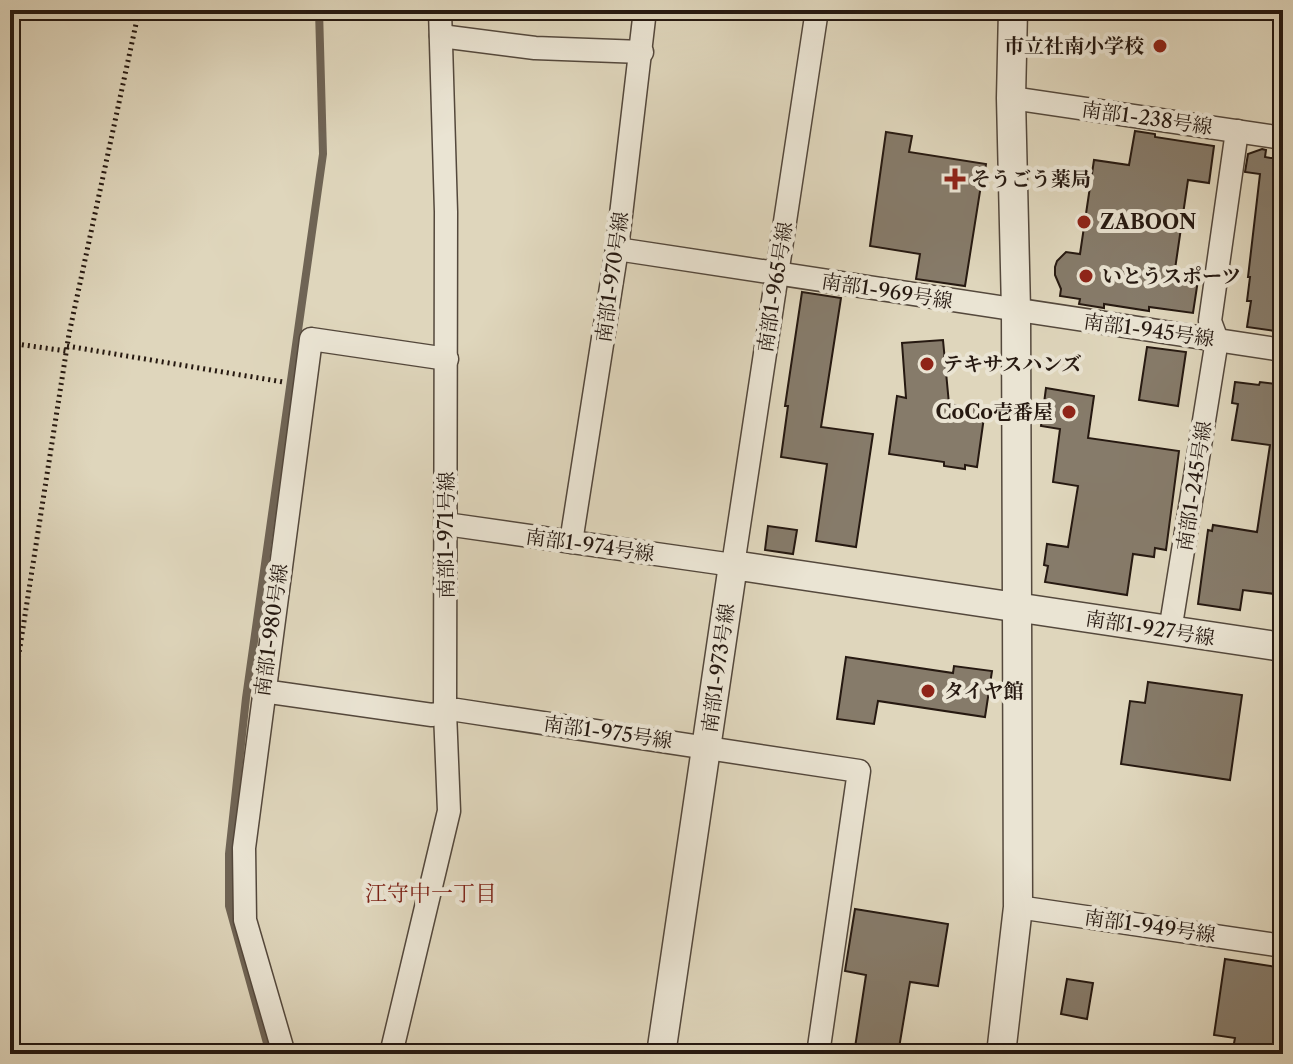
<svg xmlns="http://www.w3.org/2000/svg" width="1293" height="1064" viewBox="0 0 1293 1064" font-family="'Libre Caslon Text','Noto Serif JP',serif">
	<rect width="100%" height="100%" fill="#dfd6bc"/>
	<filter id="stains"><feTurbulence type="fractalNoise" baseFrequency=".0025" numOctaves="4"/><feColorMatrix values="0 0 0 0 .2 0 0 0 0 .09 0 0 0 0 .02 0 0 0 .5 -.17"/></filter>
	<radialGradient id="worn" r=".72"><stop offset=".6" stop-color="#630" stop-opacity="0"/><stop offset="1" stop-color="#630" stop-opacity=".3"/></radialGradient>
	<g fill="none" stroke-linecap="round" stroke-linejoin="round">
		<path stroke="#6f6455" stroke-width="8" d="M270 1054 229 906V854L246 698 323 154 319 10"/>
	</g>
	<g fill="#867b6a" stroke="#261911" stroke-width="2">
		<path d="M1135 131 1155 134V137L1214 146 1209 183 1188 180 1174 276 1198 280 1193 313 1149 307V311L1104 304V308L1079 304 1080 299 1060 296 1061 289 1055 275V267L1057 261 1066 252 1080 254 1094 160 1129 165Z"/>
		<path d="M886 132 912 136 909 152 986 164 983 185H981L965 286 916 279 920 254 870 246Z"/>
		<path d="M1262 149 1266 150 1265 157 1283 160V253L1275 331 1247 327 1251 301H1247L1250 277H1248L1260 174 1245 172 1248 154Z"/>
		<path d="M802 292 841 298 821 427 873 434 856 547 816 541 827 464 781 457 788 406H785Z"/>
		<path d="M943 340 949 404 985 410 977 467 965 465V469L944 466V462L889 454 897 396 906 398 902 343Z"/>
		<path d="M1147 347 1186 352 1178 406 1139 400Z"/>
		<path d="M1235 382 1259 385 1260 382 1283 385V595L1243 590 1240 610 1198 604 1208 530 1212 531 1213 525 1257 532 1270 445 1232 440 1238 404 1232 403Z"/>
		<path d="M1046 388 1094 396 1088 438 1179 451 1166 550 1155 548 1154 557 1133 554 1127 595 1045 582 1048 566 1044 565 1047 544 1068 547 1078 486 1053 482 1060 429 1041 426Z"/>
		<path d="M768 526 797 530 793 554 765 550Z"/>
		<path d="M846 657 953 673 954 666 992 671 985 717 878 701 874 724 837 719Z"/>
		<path d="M1148 682 1242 695 1230 780 1121 764 1130 701 1145 703Z"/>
		<path d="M855 909 948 924 938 986 910 982 898 1054H854L866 975 845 971Z"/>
		<path d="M1225 959 1283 968V1054H1232L1235 1038 1214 1035Z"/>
		<path d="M1067 979 1093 983 1087 1019 1061 1014Z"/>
	</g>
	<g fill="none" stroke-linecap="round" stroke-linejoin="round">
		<g stroke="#54483c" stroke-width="25">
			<g id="minor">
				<path d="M441 36 535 48 642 52"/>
				<path d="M1011 98 1283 138"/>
				<path d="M617 249 1283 350"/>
				<path d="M446 524 733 565 817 10"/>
				<path d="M571 542 617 249 645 10"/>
				<path d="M1170 631 1217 340 1210 321 1237 131"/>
				<path d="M263 691 432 715 457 710 859 771 818 1054"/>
				<path d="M1018 907 1283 946"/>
				<path d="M284 1054 245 920 244 848 311 339 447 359"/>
				<path d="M391 1054 449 811 445 712 446 212 440 10"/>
			</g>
		</g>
		<g stroke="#54483c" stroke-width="31">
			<g id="tertiary">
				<path d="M661 1054 733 565 1283 647"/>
				<path d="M1001 1054 1018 907 1016 310 1011 98 1013 10"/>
			</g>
		</g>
		<g stroke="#261911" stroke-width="5" stroke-dasharray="2 4" stroke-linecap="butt">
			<path d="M10 343 66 351"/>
			<path d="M67 346 283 382"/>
			<path d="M10 711 69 334 139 10"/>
		</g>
		<use href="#minor" stroke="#eae4d3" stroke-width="22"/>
		<use href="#tertiary" stroke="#eae4d3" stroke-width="28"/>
	</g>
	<g fill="#8f2418" stroke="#eae4d3" stroke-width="3">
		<circle cx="1160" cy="46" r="8"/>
		<path d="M951 167h8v8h8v8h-8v8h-8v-8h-8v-8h8z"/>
		<circle cx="1084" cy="222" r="8"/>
		<circle cx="1086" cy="276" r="8"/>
		<circle cx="927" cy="364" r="8"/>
		<circle cx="1069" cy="412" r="8"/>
		<circle cx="928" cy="691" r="8"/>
	</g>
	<g text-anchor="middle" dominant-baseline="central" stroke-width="8" stroke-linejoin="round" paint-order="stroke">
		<g font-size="20" font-weight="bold" fill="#261911" stroke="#eae4d3" text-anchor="start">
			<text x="1144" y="46" text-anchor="end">市立社南小学校</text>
			<text x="971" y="179">そうごう薬局</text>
			<text x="1100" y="222">ZABOON</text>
			<text x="1102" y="276">いとうスポーツ</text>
			<text x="943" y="364">テキサスハンズ</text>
			<text x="1053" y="412" text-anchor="end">CoCo壱番屋</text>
			<text x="944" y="691">タイヤ館</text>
		</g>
		<g font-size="20" fill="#261911" stroke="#eae4d3">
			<text transform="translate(1147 118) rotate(8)">南部1-238号線</text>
			<text transform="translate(612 277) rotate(-82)">南部1-970号線</text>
			<text transform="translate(775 287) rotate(-81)">南部1-965号線</text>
			<text transform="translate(887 291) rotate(9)">南部1-969号線</text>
			<text transform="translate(1149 330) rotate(8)">南部1-945号線</text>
			<text transform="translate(1194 486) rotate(-81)">南部1-245号線</text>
			<text transform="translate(446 535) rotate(-90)">南部1-971号線</text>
			<text transform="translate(590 545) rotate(8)">南部1-974号線</text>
			<text transform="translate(1150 628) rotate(9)">南部1-927号線</text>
			<text transform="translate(271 630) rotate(-82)">南部1-980号線</text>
			<text transform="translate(718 668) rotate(-82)">南部1-973号線</text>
			<text transform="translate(608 732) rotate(8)">南部1-975号線</text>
			<text transform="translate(1150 926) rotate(8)">南部1-949号線</text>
		</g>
		<g font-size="22" fill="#7a1f14" stroke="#eae4d3">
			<text x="431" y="893">江守中一丁目</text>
		</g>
	</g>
	<rect width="1293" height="1064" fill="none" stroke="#dfd6bc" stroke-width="40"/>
	<rect x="12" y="12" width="1269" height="1040" fill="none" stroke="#261911" stroke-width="4"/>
	<rect x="20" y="20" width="1253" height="1024" fill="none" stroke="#261911" stroke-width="2"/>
	<rect width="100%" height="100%" filter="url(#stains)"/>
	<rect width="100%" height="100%" fill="url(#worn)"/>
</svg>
